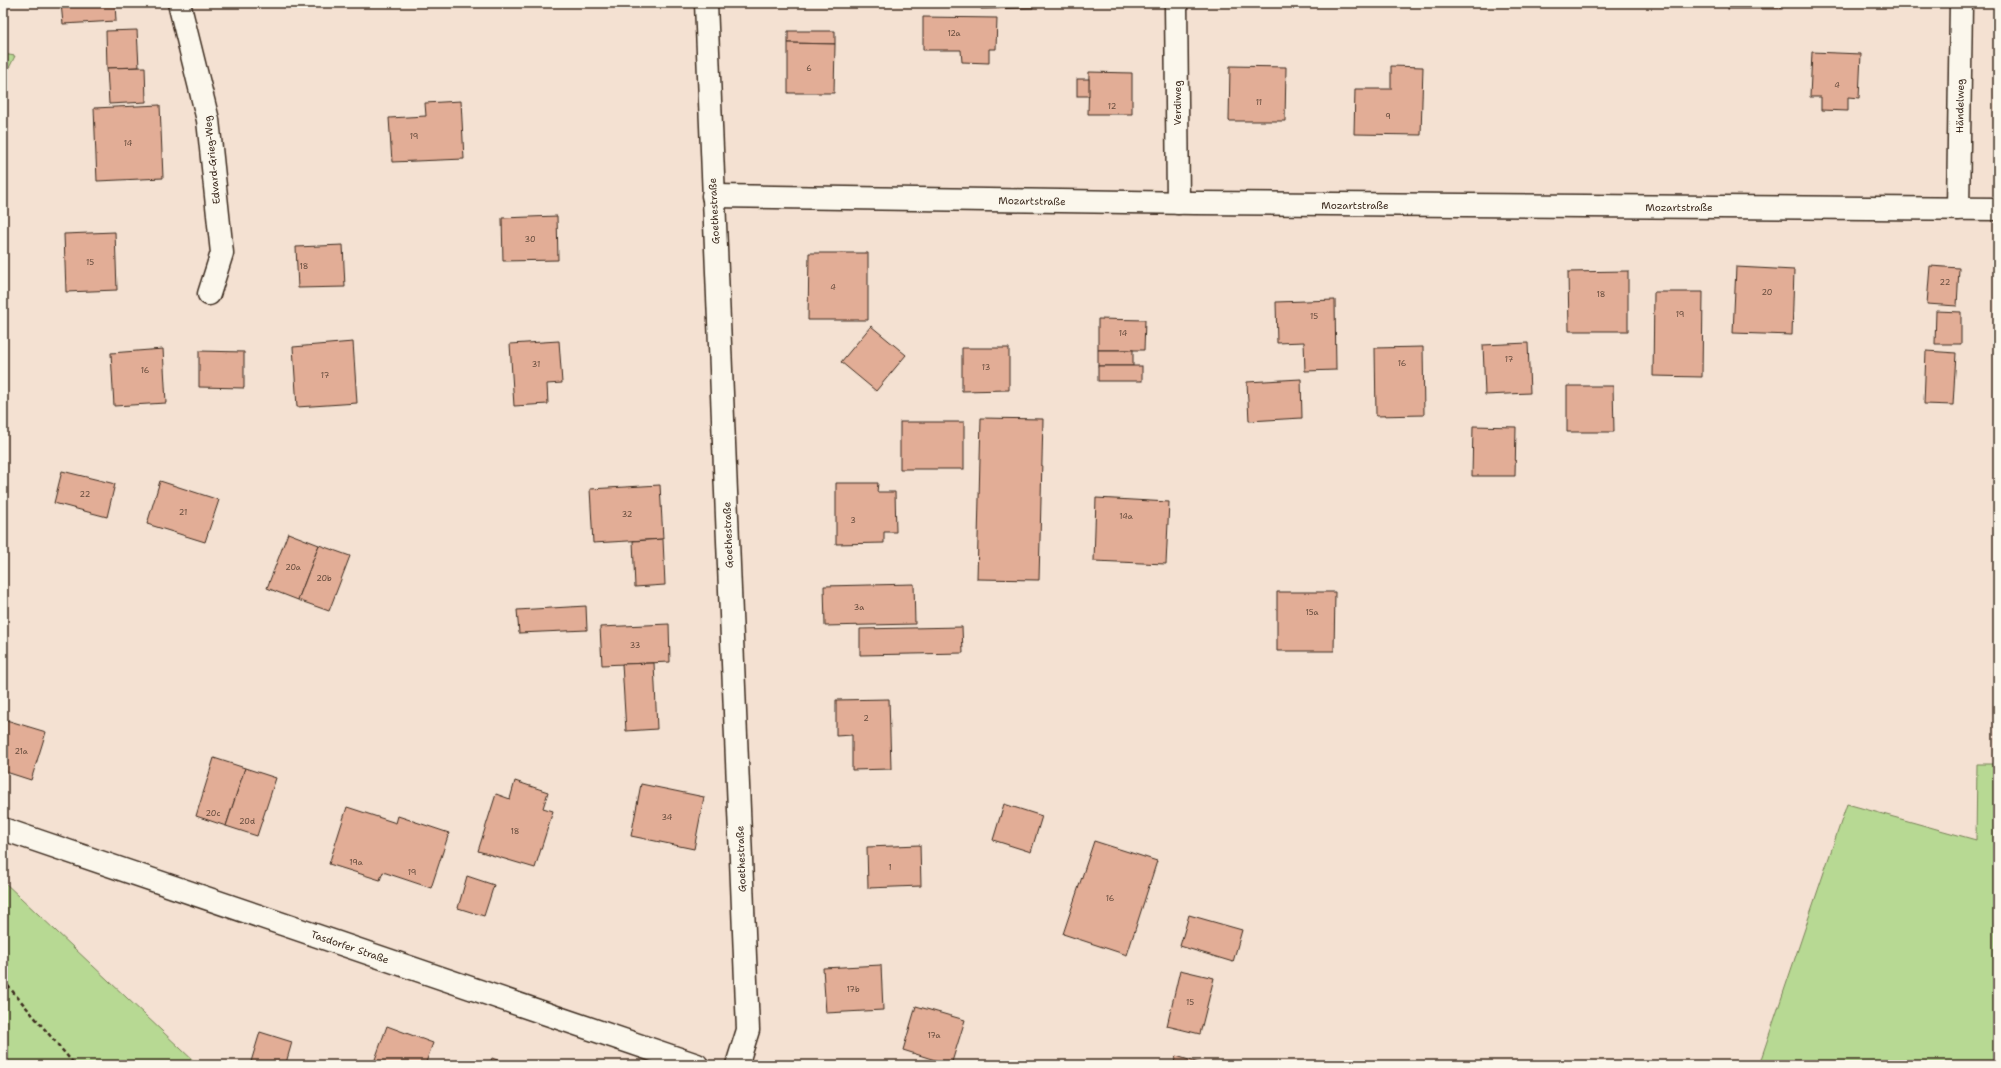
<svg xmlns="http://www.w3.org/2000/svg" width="2001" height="1068" viewBox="0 0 2001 1068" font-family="'Shantell Sans',sans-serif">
	<rect width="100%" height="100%" fill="#f4e1d2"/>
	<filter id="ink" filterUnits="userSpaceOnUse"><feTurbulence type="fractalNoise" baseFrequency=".025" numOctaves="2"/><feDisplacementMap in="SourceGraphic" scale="8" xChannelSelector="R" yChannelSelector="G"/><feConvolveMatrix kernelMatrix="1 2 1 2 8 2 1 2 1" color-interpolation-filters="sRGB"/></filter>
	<g filter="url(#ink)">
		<g fill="#b7d993" stroke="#798258">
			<path d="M3 54 15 56 3 80Z"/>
			<path d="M1977 764H1998V1065H1759L1847 804 1976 840Z"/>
			<path d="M3 881 198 1065H3Z"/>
		</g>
		<g fill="#e2ad96" stroke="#3b2a1e">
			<path d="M61 3H115L116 21 63 24Z"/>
			<path d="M981 3H1033V8L981 9Z"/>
			<rect x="1728" y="3" width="54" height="6"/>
			<path d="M923 17 997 18 996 49H989V63L962 62 961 50H923Z"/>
			<path d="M137 30 139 67 107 68 106 31Z"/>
			<path d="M788 31H835V44L788 43Z"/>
			<path d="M788 43 835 44 834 93H788Z"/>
			<path d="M1812 52 1861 54 1859 98 1848 97V111L1821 110V97H1810Z"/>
			<path d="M1230 66 1286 67 1285 121H1229Z"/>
			<path d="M1391 66 1423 67 1421 135 1354 134 1355 89H1391Z"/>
			<path d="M145 67 146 102 109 104 107 68Z"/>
			<path d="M1089 72 1132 73V114H1088Z"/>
			<rect x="1077" y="79" width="12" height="17"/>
			<path d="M461 101 464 159 392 162 389 118 426 116 425 103Z"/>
			<path d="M160 105 163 178 97 181 94 108Z"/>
			<path d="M557 216 558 260 503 261 502 218Z"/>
			<path d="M115 232 117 290 66 292 64 234Z"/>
			<path d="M343 245 345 287 298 288 296 247Z"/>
			<path d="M809 253H868V320H808Z"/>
			<path d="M1930 266 1959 268 1957 306 1927 304Z"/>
			<path d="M1736 267 1794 270 1792 335 1733 333Z"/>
			<path d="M1628 271V331H1569L1568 272Z"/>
			<path d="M1654 292H1703L1702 377 1653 376Z"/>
			<path d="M1335 300 1336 370 1305 371 1304 342 1277 343 1276 302Z"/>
			<path d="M1936 311 1961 312V344H1935Z"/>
			<path d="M1098 319 1145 320 1144 350H1098Z"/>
			<path d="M871 326 906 355 876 391 841 362Z"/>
			<path d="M559 341 562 383 547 384 548 404 514 406 510 344Z"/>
			<path d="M353 342 357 403 297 407 293 347Z"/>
			<path d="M1528 343 1530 393 1485 395 1483 345Z"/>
			<path d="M1423 347 1424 415 1376 416 1375 348Z"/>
			<path d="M962 348H1009V390L962 391Z"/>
			<path d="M163 349 166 403 114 406 111 353Z"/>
			<rect x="1098" y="350" width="35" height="16"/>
			<path d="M199 351 244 352V388L199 387Z"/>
			<path d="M1926 351 1956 353 1953 405 1924 404Z"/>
			<rect x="1098" y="366" width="44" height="15"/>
			<path d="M1301 379 1302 418 1249 421 1247 382Z"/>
			<path d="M1567 386H1613L1614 432H1567Z"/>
			<path d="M981 418 1043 419 1039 580 977 579Z"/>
			<rect x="900" y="422" width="64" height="47"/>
			<path d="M1473 426 1516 427 1515 476H1472Z"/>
			<path d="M62 471 115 484 107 517 54 503Z"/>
			<path d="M160 481 219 500 205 542 147 524Z"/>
			<path d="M836 483H878L877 492H895L896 532H884V543L836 544Z"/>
			<path d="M660 485 663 539 593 543 590 489Z"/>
			<path d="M1096 498 1169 502 1166 564 1094 561Z"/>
			<path d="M288 533 319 545 298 600 267 588Z"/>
			<path d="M663 539 665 585 635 587 633 541Z"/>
			<path d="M319 545 350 556 329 611 298 600Z"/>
			<path d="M914 584 915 624 825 626 824 586Z"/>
			<path d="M1277 592H1335L1334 651H1277Z"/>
			<path d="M586 606 587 630 519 633 517 610Z"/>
			<path d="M669 624 670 662 602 665 600 627Z"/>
			<path d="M962 627 963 653 860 655V629Z"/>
			<path d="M654 663 657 729 626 731 622 664Z"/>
			<path d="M889 699 891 769 852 770V735L836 736V700Z"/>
			<path d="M3 719 46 732 31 780 3 771Z"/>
			<path d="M214 758 245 768 226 826 196 816Z"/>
			<path d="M245 768 276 778 257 836 226 826Z"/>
			<path d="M515 781 548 792 543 808 553 811 535 868 478 851 496 794 510 799Z"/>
			<path d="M641 784 704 797 694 849 631 836Z"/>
			<path d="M1004 804 1042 816 1031 852 993 840Z"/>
			<path d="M347 807 396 823 398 816 449 833 431 888 383 872 380 880 329 864Z"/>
			<path d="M1094 841 1157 861 1127 955 1063 934Z"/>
			<path d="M920 845 921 886 868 888 867 847Z"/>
			<path d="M467 876 494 885 484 916 458 908Z"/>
			<path d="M1189 915 1242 930 1233 962 1180 946Z"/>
			<path d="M881 965 883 1010 826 1013 823 968Z"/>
			<path d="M1180 970 1214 978 1200 1034 1167 1026Z"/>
			<path d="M916 1006 965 1020 951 1065 903 1050Z"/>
			<path d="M387 1026 433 1043 425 1065H373Z"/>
			<path d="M260 1032 292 1042 286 1063 293 1065H250Z"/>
			<path d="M1176 1056 1202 1064V1065H1173Z"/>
			<path d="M492 1058 511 1065H489Z"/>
		</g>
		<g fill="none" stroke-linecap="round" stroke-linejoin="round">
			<g stroke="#3b2a1e" stroke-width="25">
				<g id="street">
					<path d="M179 3 208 120 222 253 209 294"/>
					<path d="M706 3 748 1030 737 1065"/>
					<path d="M1176 3 1178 203"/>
					<path d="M713 196 1194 203 1998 209"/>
					<path d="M1958 209 1961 3"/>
					<path d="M3 829 697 1065"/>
				</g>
			</g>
			<path stroke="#3b2a1e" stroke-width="2.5" stroke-dasharray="4 3" stroke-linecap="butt" d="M3 980 75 1065"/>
			<use href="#street" stroke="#fbf7ec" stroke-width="22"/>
		</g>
	</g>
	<g text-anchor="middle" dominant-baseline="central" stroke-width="3" stroke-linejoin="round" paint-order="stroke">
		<g font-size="8" fill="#654b3c">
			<text x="954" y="33">12a</text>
			<text x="809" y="68">6</text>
			<text x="1837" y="85">4</text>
			<text x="1259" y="102">11</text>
			<text x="1112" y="106">12</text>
			<text x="1388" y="116">9</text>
			<text x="414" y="136">19</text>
			<text x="128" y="143">14</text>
			<text x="530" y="239">30</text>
			<text x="90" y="262">15</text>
			<text x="304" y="266">18</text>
			<text x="1945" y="282">22</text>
			<text x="833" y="287">4</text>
			<text x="1767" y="292">20</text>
			<text x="1601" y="294">18</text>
			<text x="1680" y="314">19</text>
			<text x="1314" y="316">15</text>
			<text x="1123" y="333">14</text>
			<text x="1509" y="359">17</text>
			<text x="1402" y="363">16</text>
			<text x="536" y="364">31</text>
			<text x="986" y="367">13</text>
			<text x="145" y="370">16</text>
			<text x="325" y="375">17</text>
			<text x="85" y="494">22</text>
			<text x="183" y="512">21</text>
			<text x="627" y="514">32</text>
			<text x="1126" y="516">14a</text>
			<text x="853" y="520">3</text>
			<text x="293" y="567">20a</text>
			<text x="324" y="578">20b</text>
			<text x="859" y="607">3a</text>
			<text x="1312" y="612">15a</text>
			<text x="635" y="645">33</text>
			<text x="866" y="718">2</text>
			<text x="21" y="751">21a</text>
			<text x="213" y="813">20c</text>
			<text x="667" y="817">34</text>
			<text x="247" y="821">20d</text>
			<text x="515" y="831">18</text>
			<text x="356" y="862">19a</text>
			<text x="890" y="867">1</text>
			<text x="412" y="872">19</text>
			<text x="1110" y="898">16</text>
			<text x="853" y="989">17b</text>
			<text x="1190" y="1002">15</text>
			<text x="934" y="1035">17a</text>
		</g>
		<g font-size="10" fill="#3b2a1e" stroke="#fbf7ec">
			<text transform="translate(1177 103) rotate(-90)">Verdiweg</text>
			<text transform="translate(1960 106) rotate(-89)">Händelweg</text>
			<text transform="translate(212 160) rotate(-96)">Edvard-Grieg-Weg</text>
			<text transform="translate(1032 201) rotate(1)">Mozartstraße</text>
			<text x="1355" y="205">Mozartstraße</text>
			<text x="1679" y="207">Mozartstraße</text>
			<text transform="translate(714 211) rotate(-93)">Goethestraße</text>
			<text transform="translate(728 535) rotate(-92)">Goethestraße</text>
			<text transform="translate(741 859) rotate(-92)">Goethestraße</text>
			<text transform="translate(350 947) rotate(19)">Tasdorfer Straße</text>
		</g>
	</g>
	<rect width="2001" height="1068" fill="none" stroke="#fbf7ec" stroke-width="16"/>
	<rect x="8" y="8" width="1985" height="1052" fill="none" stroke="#3b2a1e" stroke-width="1.5" filter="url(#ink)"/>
</svg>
